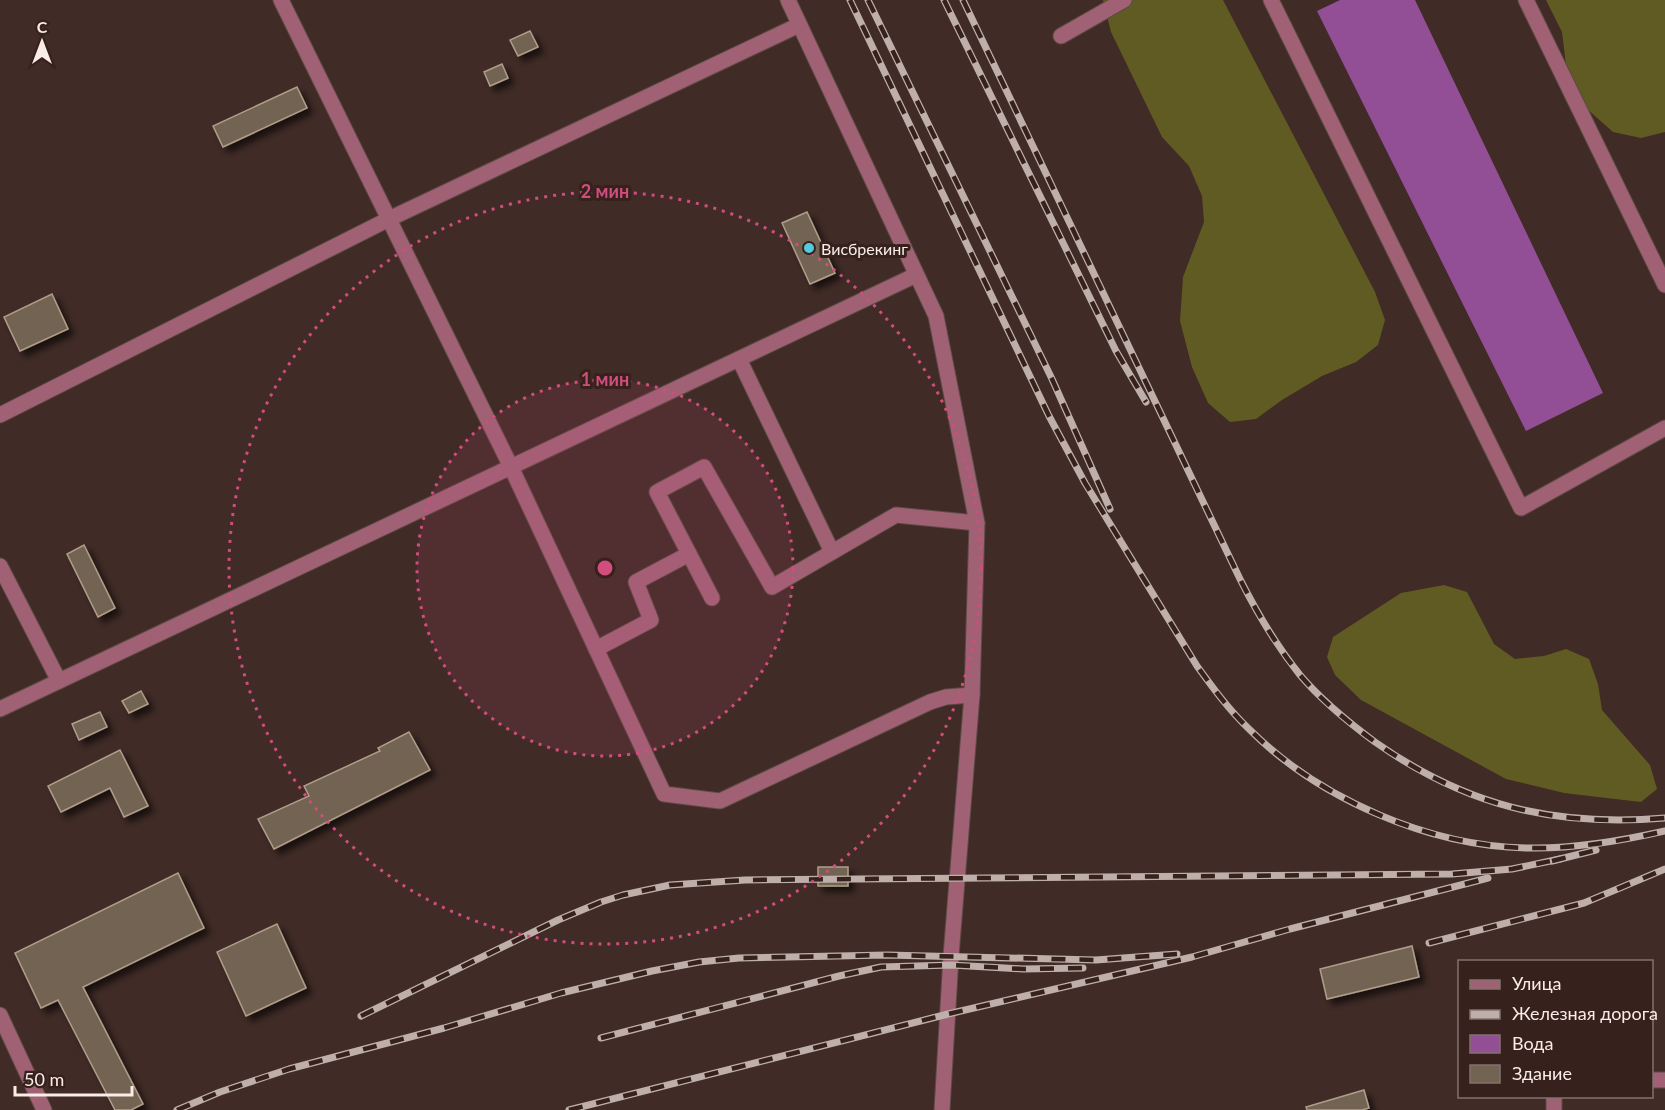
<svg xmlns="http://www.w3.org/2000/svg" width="1665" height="1110" viewBox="0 0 1665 1110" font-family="Lato,sans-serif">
	<defs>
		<filter id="shadow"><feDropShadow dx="5.5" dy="5.5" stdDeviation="3" flood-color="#0009"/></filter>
	</defs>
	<rect width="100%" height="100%" fill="#402b26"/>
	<g fill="#605b22">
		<path d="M1103 0H1223L1375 292 1385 320 1378 345 1356 362 1322 376 1282 400 1256 419 1230 422 1208 403 1192 367 1180 321 1183 277 1204 222 1202 196 1189 166 1162 137 1111 32Z"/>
		<path d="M1546 0H1665V132L1641 138 1613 132 1586 108 1567 73 1562 32Z"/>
		<path d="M1444 585 1467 592 1494 644 1515 659 1544 656 1566 649 1589 659 1598 684 1602 710 1650 765 1657 789 1641 802 1564 793 1506 779 1361 700 1335 675 1327 657 1333 637 1401 593Z"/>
	</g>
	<path fill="#924f95" d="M1340 0H1415L1603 393 1526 431 1317 11Z"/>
	<g fill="#736352" stroke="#b09e8b" stroke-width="1.5" filter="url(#shadow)">
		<path d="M530 31 538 47 518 56 510 40Z"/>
		<path d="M502 64 508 78 490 86 484 72Z"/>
		<path d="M297 87 307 108 223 147 213 126Z"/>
		<path d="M807 212 835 273 810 284 782 223Z"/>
		<path d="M52 294 68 329 20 351 4 317Z"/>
		<path d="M84 545 115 608 98 617 67 554Z"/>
		<path d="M141 691 148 704 129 713 122 701Z"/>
		<path d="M100 712 107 727 79 740 72 724Z"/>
		<path d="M409 732 430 770 274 849 258 819 309 796 304 786 380 751 378 748Z"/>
		<path d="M120 750 148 806 124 817 110 788 61 812 48 786Z"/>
		<rect x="818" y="867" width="30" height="19"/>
		<path d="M178 873 204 928 83 987 143 1104 131 1110H115L58 1000 41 1008 15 953Z"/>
		<path d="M277 924 306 988 246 1016 217 952Z"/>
		<path d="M1412 946 1419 977 1327 999 1320 969Z"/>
		<path d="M1364 1090 1369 1108 1362 1110H1307L1306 1107Z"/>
	</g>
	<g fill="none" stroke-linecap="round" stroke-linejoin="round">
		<g stroke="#5e4a45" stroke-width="17">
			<g id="minor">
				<path d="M281 0 511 467 664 794 720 801 930 702 946 697 972 695"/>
				<path d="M788 0 936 316 977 523 972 695 951 956 942 1110"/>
				<path d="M1271 0 1521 508 1665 428"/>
				<path d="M1526 0 1665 285"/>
				<path d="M1061 36 1124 0"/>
				<path d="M739 359 832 552"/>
				<path d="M0 415 389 219 799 25"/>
				<path d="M0 566 59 681"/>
				<path d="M712 598 657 492 704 467 772 587 896 515 977 523"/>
				<path d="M596 649 651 620 636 582 689 554"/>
				<path d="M0 709 916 275"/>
				<path d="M0 1015 44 1110"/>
				<path d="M1652 1080H1665"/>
				<path d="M1554 1096V1110"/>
			</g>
		</g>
		<use href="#minor" stroke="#a06175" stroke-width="15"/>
		<g stroke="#bfafaa" stroke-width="7">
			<g id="rail">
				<path d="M850 0 1049 416 1085 483 1197 666C1213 688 1229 710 1249 729 1319 799 1430 847 1529 848 1575 849 1621 841 1665 831"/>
				<path d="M868 0 1052 379 1110 509"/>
				<path d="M944 0 1116 351 1146 402"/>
				<path d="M963 0 1240 579C1257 613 1276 645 1300 675 1322 701 1348 722 1375 742 1466 806 1554 827 1665 818"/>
				<path d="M1552 861 1596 850"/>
				<path d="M1429 943 1584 903 1665 869"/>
				<path d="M361 1016 558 920 601 902 623 895 670 885 745 880 1452 874 1512 869 1560 859"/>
				<path d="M601 1038 839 976 881 967 951 965 1023 969 1083 968"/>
				<path d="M177 1110 220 1092 289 1069 444 1028 561 993 652 971 699 962 739 958 887 955 1096 960 1177 954"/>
				<path d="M569 1110 948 1014 1192 957 1290 929 1488 878"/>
			</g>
		</g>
		<use href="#rail" stroke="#36211c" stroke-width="4.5" stroke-dasharray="14" stroke-linecap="butt"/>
	</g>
	<circle cx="605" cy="568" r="188" fill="#d04d7e" fill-opacity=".12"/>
	<g fill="none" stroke="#d04d7e" stroke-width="3" stroke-dasharray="3 6">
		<circle cx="605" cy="568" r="188"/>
		<circle cx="605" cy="568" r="376"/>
	</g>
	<circle fill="#53cbdc" stroke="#36211c" stroke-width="2" cx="809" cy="248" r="6"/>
	<g text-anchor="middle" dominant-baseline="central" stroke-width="6" stroke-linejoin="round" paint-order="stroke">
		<g font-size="16" fill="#faece8" stroke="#36211c" text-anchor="start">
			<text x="821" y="248">Висбрекинг</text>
		</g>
	</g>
	<circle cx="605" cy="568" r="9" fill="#d04d7e" stroke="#36211c" stroke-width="3"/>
	<g font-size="18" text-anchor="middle" font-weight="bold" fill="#d04d7e" stroke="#36211c" stroke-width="6" stroke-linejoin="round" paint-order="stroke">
		<text x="605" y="198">2 мин</text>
		<text x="605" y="386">1 мин</text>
	</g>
	<rect x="1458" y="960" width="195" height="138" fill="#36211c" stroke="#84726e" stroke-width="1.5"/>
	<rect x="1470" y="980" width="30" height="9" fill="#a06175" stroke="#84726e" stroke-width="1.5"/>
	<text x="1512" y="990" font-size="18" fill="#faece8">Улица</text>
	<rect x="1470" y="1010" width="30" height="9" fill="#bfafaa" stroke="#84726e" stroke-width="1.5"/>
	<text x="1512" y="1020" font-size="18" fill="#faece8">Железная дорога</text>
	<rect x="1470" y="1035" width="30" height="18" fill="#924f95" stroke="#84726e" stroke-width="1.5"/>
	<text x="1512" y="1050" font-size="18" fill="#faece8">Вода</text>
	<rect x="1470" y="1065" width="30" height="18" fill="#736352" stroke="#84726e" stroke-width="1.5"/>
	<text x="1512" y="1080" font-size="18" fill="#faece8">Здание</text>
	<g transform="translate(42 42)" stroke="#36211c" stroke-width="4.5" paint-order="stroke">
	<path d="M0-4.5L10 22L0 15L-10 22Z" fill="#faece8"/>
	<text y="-9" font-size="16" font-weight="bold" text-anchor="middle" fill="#faece8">С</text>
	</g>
	<path d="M15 1086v9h117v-9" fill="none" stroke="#faece8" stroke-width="3"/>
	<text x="24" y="1086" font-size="18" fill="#faece8" stroke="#36211c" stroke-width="4.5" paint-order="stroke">50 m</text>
</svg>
